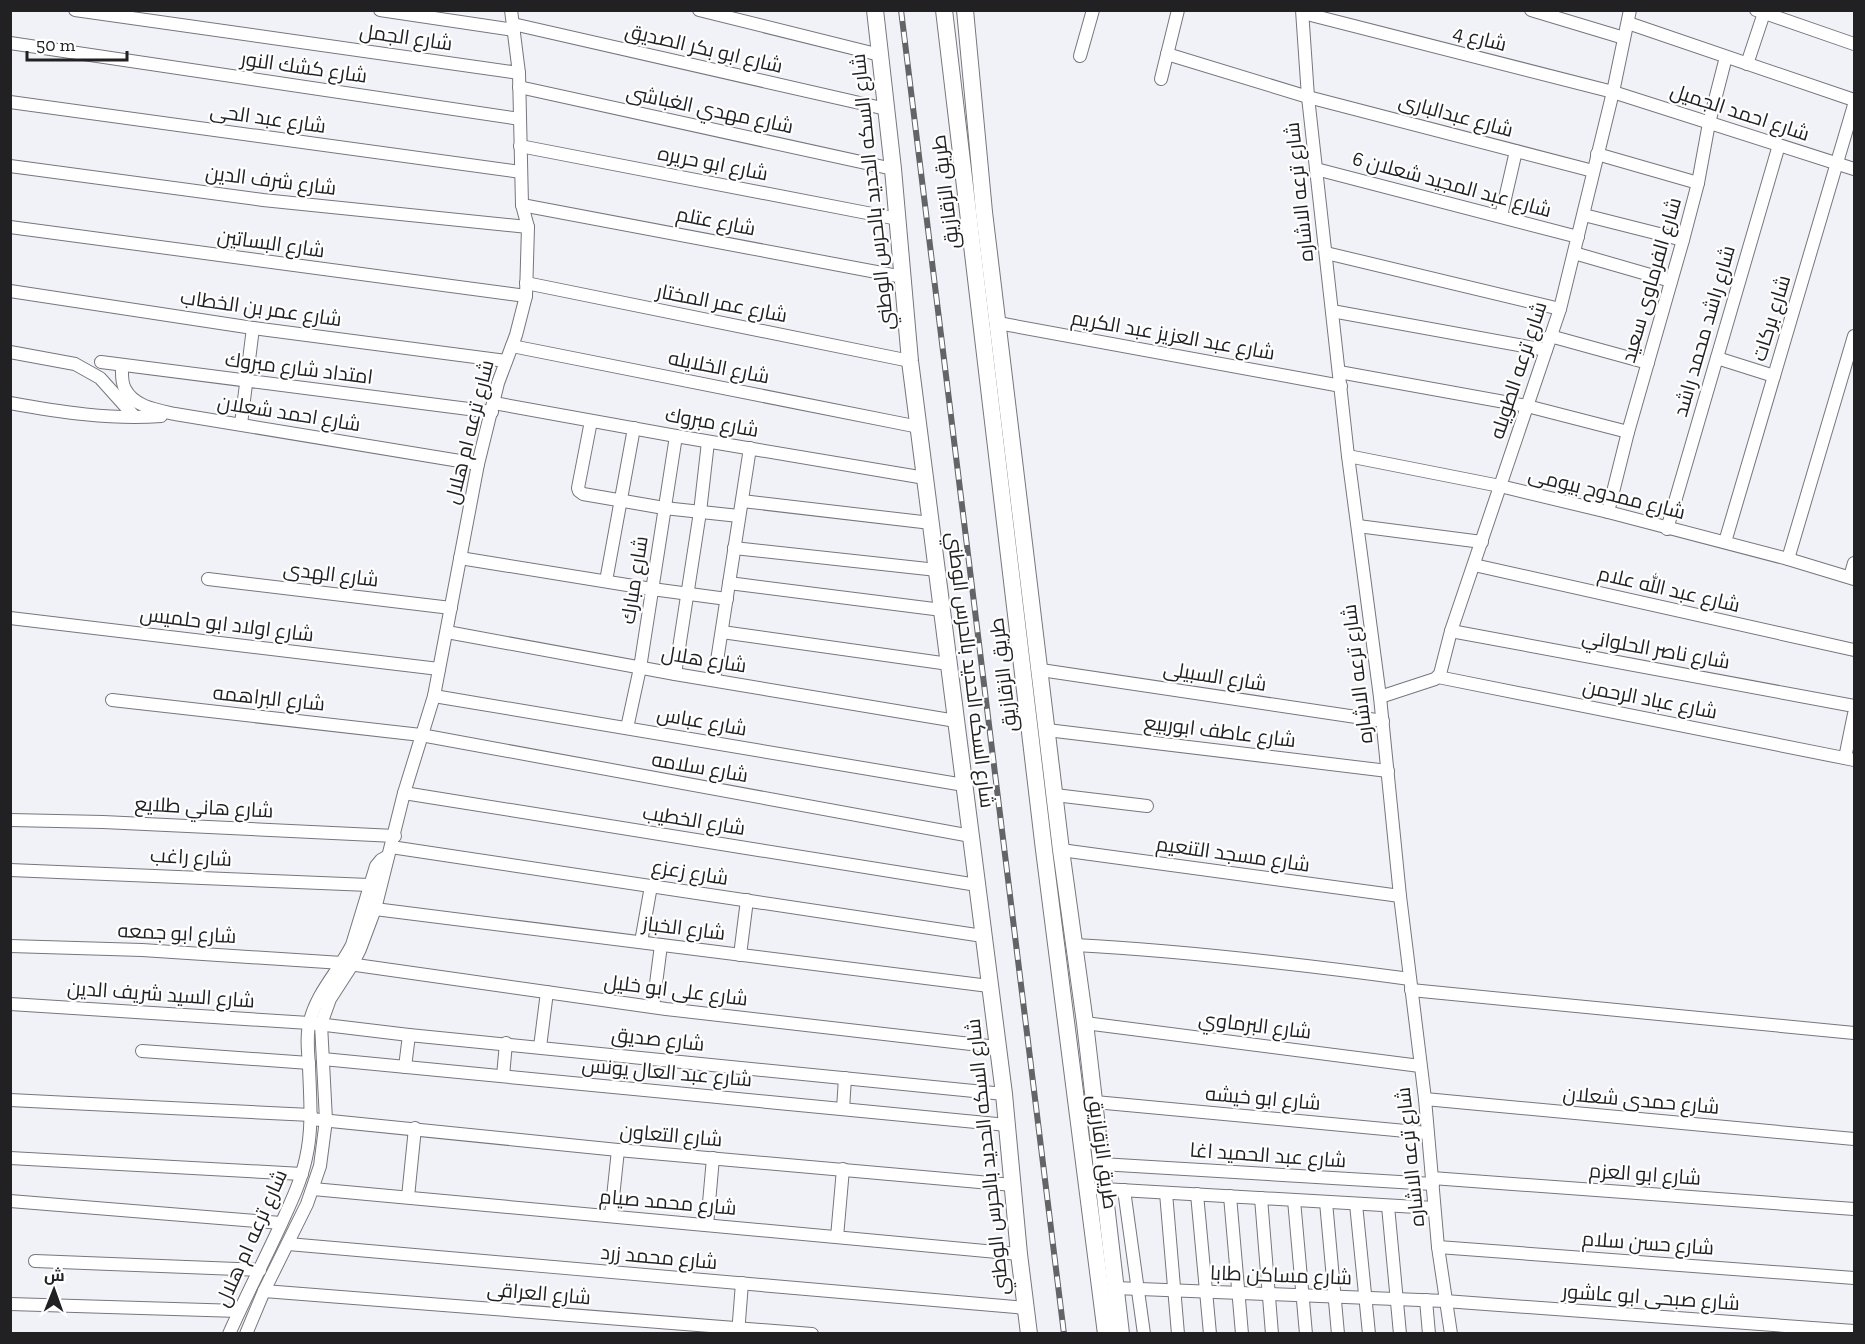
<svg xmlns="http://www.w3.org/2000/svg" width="1865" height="1344" viewBox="0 0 1865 1344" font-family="'Zilla Slab',Cairo,serif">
	<rect width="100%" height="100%" fill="#f1f2f7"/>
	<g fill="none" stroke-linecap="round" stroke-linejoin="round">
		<g stroke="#76777c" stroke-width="14">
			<g id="street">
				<path d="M75 10 519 73"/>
				<path d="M380 10 514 30"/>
				<path d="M699 10 880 55"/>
				<path d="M1302 10 1308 97 1348 456 1380 697 1400 896 1425 1099 1438 1247 1451 1334"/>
				<path d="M1531 10 1624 38"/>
				<path d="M1756 10 1854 44"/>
				<path d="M1303 13 1613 92 1854 169"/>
				<path d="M1628 23 1854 100"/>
				<path d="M513 24 886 109"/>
				<path d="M10 43 520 119"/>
				<path d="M1167 54 1308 97 1593 171"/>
				<path d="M1080 56 1093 10"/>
				<path d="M1747 64 1764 13"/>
				<path d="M1161 79 1178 10"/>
				<path d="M519 87 893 169"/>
				<path d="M10 102 521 172"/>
				<path d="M520 146 898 219"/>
				<path d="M1597 154 1698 183"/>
				<path d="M10 166 263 200 528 227"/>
				<path d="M1316 169 1578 237"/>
				<path d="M522 205 903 277"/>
				<path d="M1584 215 1683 240"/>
				<path d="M1501 216 1516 151"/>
				<path d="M10 227 526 296"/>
				<path d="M1326 253 1560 309"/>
				<path d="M1574 253 1671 281"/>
				<path d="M526 283 910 361"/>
				<path d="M10 291 253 328 506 361"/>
				<path d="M1332 311 1546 350"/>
				<path d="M998 323 1341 386"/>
				<path d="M1550 336 1648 363"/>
				<path d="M512 346 919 427"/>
				<path d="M10 352 75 364 100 378 135 417"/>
				<path d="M1717 358 1774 376"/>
				<path d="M101 362 492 412"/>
				<path d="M122 365C122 372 121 382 125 389 134 407 157 410 175 414L478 464"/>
				<path d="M1339 372 1527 406 1628 432"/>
				<path d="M10 403C59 412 112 420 161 416"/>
				<path d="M494 403 676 436 925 478"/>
				<path d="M591 421 578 488 579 491 583 494 664 508 739 516"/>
				<path d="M241 424 253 328"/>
				<path d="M1348 456 1500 486 1608 512 1788 559 1854 579"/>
				<path d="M742 501 931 523"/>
				<path d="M1608 512 1628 432 1683 240 1698 183 1709 123 1726 57"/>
				<path d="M1358 526 1482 542"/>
				<path d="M1667 529 1779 145"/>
				<path d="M1725 542 1854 105"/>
				<path d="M734 548 937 570"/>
				<path d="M460 558 652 589 727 599"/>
				<path d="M1788 559 1854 336"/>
				<path d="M1474 565 1854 650"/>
				<path d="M1850 577 1854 563"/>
				<path d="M208 579 451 608"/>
				<path d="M606 581 634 428"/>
				<path d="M729 583 942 610"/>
				<path d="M10 618 439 669"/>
				<path d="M1451 631 1854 706"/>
				<path d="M447 632 675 674 956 721"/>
				<path d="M722 632 949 664"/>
				<path d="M1041 670 1383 721"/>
				<path d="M675 674 700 512 708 442"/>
				<path d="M1438 677 1854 760"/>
				<path d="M714 680 750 448"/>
				<path d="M434 696 964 785"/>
				<path d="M1380 697 1435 679 1440 674 1451 631 1560 309 1613 92 1630 10"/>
				<path d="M112 700 421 735 971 836"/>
				<path d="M627 728 640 668 676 436"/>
				<path d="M1047 730 1388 771"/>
				<path d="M1845 758 1854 714"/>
				<path d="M404 793 977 885"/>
				<path d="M1055 795 1147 806"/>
				<path d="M10 820 103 822 395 836"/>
				<path d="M391 847 983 936"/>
				<path d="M1061 850 1400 896"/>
				<path d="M10 870 369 885"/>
				<path d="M375 909 989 986"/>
				<path d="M641 942 651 886"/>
				<path d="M1075 945C1188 951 1298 964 1410 979"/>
				<path d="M10 946 142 950 342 963 666 1009 997 1047"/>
				<path d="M740 955 747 900"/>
				<path d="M1411 990 1854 1033"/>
				<path d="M10 1004 309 1023 409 1035 1004 1094"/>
				<path d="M653 1007 661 945"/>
				<path d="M1085 1023 1420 1066"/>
				<path d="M540 1047 547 992"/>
				<path d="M142 1051 309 1063"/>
				<path d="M323 1059 1007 1125"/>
				<path d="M405 1067 409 1035"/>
				<path d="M503 1076 506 1043"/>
				<path d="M1425 1099 1854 1139"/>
				<path d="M10 1100 311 1115"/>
				<path d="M1095 1102 1427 1133"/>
				<path d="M843 1109 845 1078"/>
				<path d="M311 1119 618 1150 1013 1185"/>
				<path d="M10 1158 302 1174"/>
				<path d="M1101 1164 1433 1184"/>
				<path d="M1432 1178 1854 1209"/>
				<path d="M313 1189 1019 1254"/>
				<path d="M1103 1189 1434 1208"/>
				<path d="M1124 1190 1144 1334"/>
				<path d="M1166 1193 1178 1334"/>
				<path d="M1197 1194 1210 1334"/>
				<path d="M1230 1196 1242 1334"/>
				<path d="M408 1197 415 1128"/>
				<path d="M1261 1198 1272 1334"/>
				<path d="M1294 1200 1306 1334"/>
				<path d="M10 1201 281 1223"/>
				<path d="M1326 1202 1338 1334"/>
				<path d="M1356 1204 1369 1334"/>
				<path d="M1388 1206 1400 1334"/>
				<path d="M611 1216 618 1150"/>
				<path d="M707 1225 713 1158"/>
				<path d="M837 1237 843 1169"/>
				<path d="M288 1244 1026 1308"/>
				<path d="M1438 1247 1854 1278"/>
				<path d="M35 1261 260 1270"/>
				<path d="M1115 1288 1445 1301 1854 1331"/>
				<path d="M264 1291 812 1334"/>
				<path d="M1426 1300 1429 1334"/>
				<path d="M10 1304 239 1311"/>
				<path d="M229 1334C246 1296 265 1259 282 1222 292 1200 301 1181 306 1158 313 1127 310 1097 309 1066 308 1051 306 1035 310 1021 317 992 339 971 352 945L376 866 381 860 388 856"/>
				<path d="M246 1334 264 1291 307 1204 320 1166 326 1120 321 1024 330 999 352 965 360 949 375 909 404 793 434 696 478 464 498 383 516 335 526 296 528 227 522 205 519 73 511 10"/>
				<path d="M738 1334 742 1283"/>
			</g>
		</g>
		<g stroke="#76777c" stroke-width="18">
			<g id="secondary">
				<path d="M875 10 893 169 910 361 1004 1094 1019 1254 1029 1334"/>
				<path d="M944 10 1044 850 1106 1334"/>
				<path d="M965 10 984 212 1061 850 1085 1023 1121 1334"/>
			</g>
		</g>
		<use href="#street" stroke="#fff" stroke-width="12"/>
		<use href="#secondary" stroke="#fff" stroke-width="16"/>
		<g stroke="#636467" stroke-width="6">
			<path id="rail" d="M901 10 1064 1334"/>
		</g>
		<use href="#rail" stroke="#fff" stroke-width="4" stroke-dasharray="11" stroke-linecap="butt"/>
	</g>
	<g text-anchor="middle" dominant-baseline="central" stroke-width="4.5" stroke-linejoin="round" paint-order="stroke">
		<g font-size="20" fill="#212123" stroke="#fff">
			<text transform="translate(406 37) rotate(8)">شارع الجمل</text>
			<text transform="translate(1480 38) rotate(14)">شارع 4</text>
			<text transform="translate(704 48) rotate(13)">شارع ابو بكر الصديق</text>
			<text transform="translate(304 67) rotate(8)">شارع كشك النور</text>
			<text transform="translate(710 109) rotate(12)">شارع مهدي الغباشى</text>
			<text transform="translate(1740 112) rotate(18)">شارع احمد الجميل</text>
			<text transform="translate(1456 115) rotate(15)">شارع عبدالبارى</text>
			<text transform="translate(268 118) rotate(8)">شارع عبد الحى</text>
			<text transform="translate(713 163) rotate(11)">شارع ابو حريره</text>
			<text transform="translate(271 180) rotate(7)">شارع شرف الدين</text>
			<text transform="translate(1452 184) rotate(15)">شارع عبد المجيد شعلان 6</text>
			<text transform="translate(872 192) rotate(-96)">شارع السكه الحديد بالحرس الوطني</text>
			<text transform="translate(945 192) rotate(-97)">طريق الزقازيق</text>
			<text transform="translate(1299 192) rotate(-96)">شارع ترعه الاشاره</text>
			<text transform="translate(716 221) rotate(11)">شارع عتلم</text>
			<text transform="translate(271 243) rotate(8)">شارع البساتين</text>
			<text transform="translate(1651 280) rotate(-74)">شارع الفرماوى سعيد</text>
			<text transform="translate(722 303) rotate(11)">شارع عمر المختار</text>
			<text transform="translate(261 308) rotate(8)">شارع عمر بن الخطاب</text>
			<text transform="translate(1771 318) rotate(-73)">شارع بركات</text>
			<text transform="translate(1704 331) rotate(-74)">شارع راشد محمد راشد</text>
			<text transform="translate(1173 335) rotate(10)">شارع عبد العزيز عبد الكريم</text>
			<text transform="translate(719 367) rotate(11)">شارع الخلايله</text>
			<text transform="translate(299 368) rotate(7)">امتداد شارع مبروك</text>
			<text transform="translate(1518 370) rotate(-72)">شارع ترعه الطويله</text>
			<text transform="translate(289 413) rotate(9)">شارع احمد شعلان</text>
			<text transform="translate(712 422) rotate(10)">شارع مبروك</text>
			<text transform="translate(469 432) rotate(-76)">شارع ترعه ام هلال</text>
			<text transform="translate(1607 493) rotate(14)">شارع ممدوح بيومى</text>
			<text transform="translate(331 574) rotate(7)">شارع الهدى</text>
			<text transform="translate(634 580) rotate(-81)">شارع مبارك</text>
			<text transform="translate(1669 589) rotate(13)">شارع عبد الله علام</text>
			<text transform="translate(227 624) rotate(7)">شارع اولاد ابو حلميس</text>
			<text transform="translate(1656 649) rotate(10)">شارع ناصر الحلواني</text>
			<text transform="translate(704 659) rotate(9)">شارع هلال</text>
			<text transform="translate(971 670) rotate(83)">شارع السكه الحديد بالحرس الوطني</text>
			<text transform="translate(1357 674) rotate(-97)">شارع ترعه الاشاره</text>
			<text transform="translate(1003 675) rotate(-97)">طريق الزقازيق</text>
			<text transform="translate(1215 676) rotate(9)">شارع السبيلى</text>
			<text transform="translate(269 698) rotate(6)">شارع البراهمه</text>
			<text transform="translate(1650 699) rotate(11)">شارع عباد الرحمن</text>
			<text transform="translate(702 721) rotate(10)">شارع عباس</text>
			<text transform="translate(1220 731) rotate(7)">شارع عاطف ابوربيع</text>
			<text transform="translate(700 767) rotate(10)">شارع سلامه</text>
			<text transform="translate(204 807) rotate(3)">شارع هاني طلايع</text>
			<text transform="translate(694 820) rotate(9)">شارع الخطيب</text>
			<text transform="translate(1233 854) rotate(8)">شارع مسجد التنعيم</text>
			<text transform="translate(191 857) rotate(3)">شارع راغب</text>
			<text transform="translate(690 872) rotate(9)">شارع زعزع</text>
			<text transform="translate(684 928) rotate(7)">شارع الخباز</text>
			<text transform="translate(177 933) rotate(3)">شارع ابو جمعه</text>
			<text transform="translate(676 990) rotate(7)">شارع على ابو خليل</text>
			<text transform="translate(161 994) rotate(4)">شارع السيد شريف الدين</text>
			<text transform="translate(1255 1025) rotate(7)">شارع البرماوي</text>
			<text transform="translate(658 1039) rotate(6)">شارع صديق</text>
			<text transform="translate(667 1072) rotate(5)">شارع عبد العال يونس</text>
			<text transform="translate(1263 1098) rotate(5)">شارع ابو خيشه</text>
			<text transform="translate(1641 1100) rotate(5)">شارع حمدى شعلان</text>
			<text transform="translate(671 1135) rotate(5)">شارع التعاون</text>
			<text transform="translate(1103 1152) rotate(82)">طريق الزقازيق</text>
			<text transform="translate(1268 1155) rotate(4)">شارع عبد الحميد اغا</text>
			<text transform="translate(987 1157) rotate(-96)">شارع السكه الحديد بالحرس الوطني</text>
			<text transform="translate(1410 1157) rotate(-96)">شارع ترعه الاشاره</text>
			<text transform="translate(1645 1174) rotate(4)">شارع ابو العزم</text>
			<text transform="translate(668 1202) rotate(5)">شارع محمد صيام</text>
			<text transform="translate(251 1238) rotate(-66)">شارع ترعه ام هلال</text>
			<text transform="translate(1648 1243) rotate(4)">شارع حسن سلام</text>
			<text transform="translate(659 1257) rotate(5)">شارع محمد زرد</text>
			<text transform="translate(1281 1275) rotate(2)">شارع مساكن طابا</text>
			<text transform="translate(539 1293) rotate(5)">شارع العراقى</text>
			<text transform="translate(1651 1297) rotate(4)">شارع صبحى ابو عاشور</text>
		</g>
	</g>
	<rect width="1865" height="1344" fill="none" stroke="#212123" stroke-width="24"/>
	<g transform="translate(54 1290) rotate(1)" stroke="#ffffff" stroke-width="4.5" paint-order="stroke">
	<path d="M0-4.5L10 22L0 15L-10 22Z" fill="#212123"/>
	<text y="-9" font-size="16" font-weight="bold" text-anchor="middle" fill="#212123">ش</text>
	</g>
	<path d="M27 51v9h100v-9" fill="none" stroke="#212123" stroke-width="3"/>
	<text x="36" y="51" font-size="18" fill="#212123" stroke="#ffffff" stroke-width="4.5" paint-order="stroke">50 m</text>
</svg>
